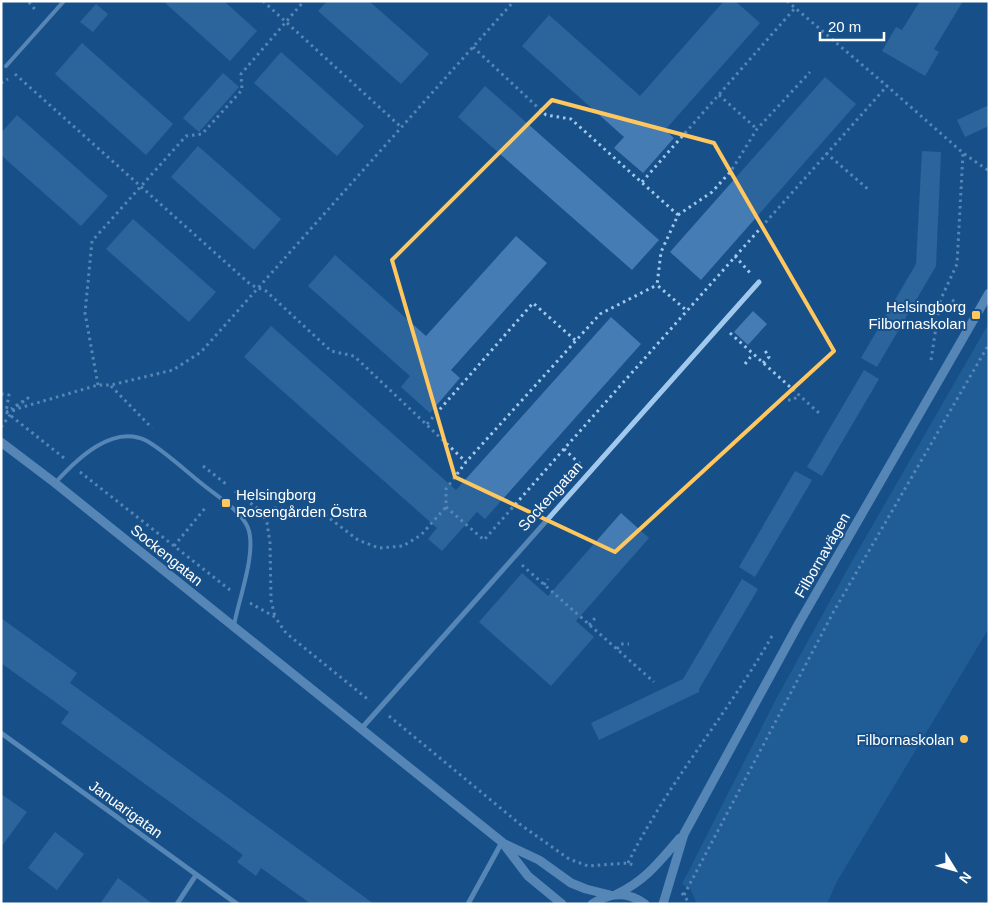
<svg xmlns="http://www.w3.org/2000/svg" width="990" height="905" viewBox="0 0 990 905" font-family="Helvetica,sans-serif">
	<rect width="100%" height="100%" fill="#185089"/>
	<path fill="#2b6aa7" d="M989 323V628L836 883 827 904H697L691 890 682 884 775 701 852 561Z"/>
	<g fill="#457cb3">
		<path d="M163 1H224L257 31 230 61Z"/>
		<path d="M327 1H369L429 54 401 84 318 11Z"/>
		<path d="M724 1H735L760 23 665 130 674 138 643 173 614 148 624 137 522 46 549 15 640 96Z"/>
		<path d="M920 1H963L934 49 939 52 925 76 882 51 896 27 902 30Z"/>
		<path d="M96 4 108 14 93 32 80 22Z"/>
		<path d="M82 43 173 124 146 155 55 74Z"/>
		<path d="M281 52 364 126 337 156 254 83Z"/>
		<path d="M223 73 239 87 199 132 183 118Z"/>
		<path d="M825 77 856 104 701 280 670 252Z"/>
		<path d="M485 86 659 240 632 270 458 117Z"/>
		<path d="M989 105V126L965 137 957 120Z"/>
		<path d="M17 115 108 196 81 226 1 155V133Z"/>
		<path d="M198 146 281 219 254 250 171 177Z"/>
		<path d="M922 151 941 152 936 266 877 367 861 358 916 264Z"/>
		<path d="M133 219 216 292 189 322 106 249Z"/>
		<path d="M516 236 547 263 451 370 460 378 430 413 401 387 410 376 308 286 335 255 426 336Z"/>
		<path d="M753 311 767 324 748 345 734 332Z"/>
		<path d="M611 317 641 344 485 519 477 512 442 551 428 539 437 528 244 357 271 326 456 490Z"/>
		<path d="M864 370 879 379 822 476 807 467Z"/>
		<path d="M795 471 812 480 755 577 739 567Z"/>
		<path d="M621 513 649 538 576 621 594 637 551 686 479 622 522 573 548 596Z"/>
		<path d="M742 579 758 589 699 689V692L599 740 591 723 683 679Z"/>
		<path d="M1 618 77 673 70 683 374 904H311L261 868 256 876 237 862 243 855 61 723 69 712 1 663Z"/>
		<path d="M1 794 27 812 1 847Z"/>
		<path d="M55 832 84 854 57 890 28 868Z"/>
		<path d="M118 878 153 904H100Z"/>
	</g>
	<g fill="none" stroke-linecap="round" stroke-linejoin="round">
		<g stroke="#a1c8ed" stroke-width="3" stroke-dasharray="2.5 4" stroke-linecap="butt">
			<path d="M263 1 401 127"/>
			<path d="M787 1 887 86 963 153 989 171"/>
			<path d="M29 2 37 12"/>
			<path d="M473 47 546 115 571 119 678 215 661 252 657 285 686 310"/>
			<path d="M15 74 251 285 266 291 331 351 354 356 466 462"/>
			<path d="M1 83 8 79"/>
			<path d="M719 95 757 129"/>
			<path d="M826 153 869 190"/>
			<path d="M642 182 795 8"/>
			<path d="M678 215 712 192 731 171 757 129 810 72"/>
			<path d="M735 256 751 274"/>
			<path d="M952 300 957 303"/>
			<path d="M730 333 819 413"/>
			<path d="M931 360 940 301 957 264 963 153"/>
			<path d="M763 363 769 357 764 349"/>
			<path d="M745 364 753 354"/>
			<path d="M98 385 85 313 92 241 186 136 202 134 242 90 241 74 304 1"/>
			<path d="M111 386 152 428"/>
			<path d="M1 394 9 395 6 412"/>
			<path d="M788 400H793L799 395"/>
			<path d="M6 412 64 458"/>
			<path d="M6 412 98 385H111L173 370 201 352 514 1"/>
			<path d="M427 424 533 303 575 340"/>
			<path d="M1 427 17 406 28 398 11 409"/>
			<path d="M564 449 484 540 446 507V489L466 462 600 314 657 285"/>
			<path d="M580 464 564 449 887 86"/>
			<path d="M203 466 226 484"/>
			<path d="M80 472 230 590"/>
			<path d="M235 491 262 512 267 523 270 543 271 600 275 617"/>
			<path d="M262 512 274 508 320 511 358 540 379 548 403 546 421 535 446 507"/>
			<path d="M174 546 206 507"/>
			<path d="M522 565 654 682"/>
			<path d="M544 585 548 579"/>
			<path d="M250 603 275 617 286 633 370 701"/>
			<path d="M589 625 596 617"/>
			<path d="M617 649 621 644H629"/>
			<path d="M389 716 521 825 569 859 588 866 628 863 633 865"/>
			<path d="M628 863C638 842 650 823 662 803 698 746 739 694 772 636"/>
			<path d="M682 893 690 904"/>
			<path d="M684 895 834 611 989 344"/>
		</g>
		<g stroke="#a1c8ed" stroke-width="4">
			<path d="M6 66 64 1"/>
			<path d="M56 482C76 460 113 423 147 441 163 450 186 471 201 483 215 495 241 510 248 528 257 552 239 598 234 625"/>
		</g>
		<g stroke="#a1c8ed" stroke-width="5">
			<path d="M361 729 759 282"/>
			<path d="M1 733 237 904"/>
			<path d="M177 904 196 875"/>
			<path d="M468 904 502 842"/>
		</g>
		<g stroke="#a1c8ed" stroke-width="9">
			<path d="M1 442 55 483 502 842 528 876 562 904"/>
			<path d="M505 844 539 860 571 883 586 889 610 895"/>
			<path d="M617 894C646 880 659 862 680 838"/>
			<path d="M592 904C609 893 628 891 645 904"/>
			<path d="M663 904 684 834 799 623 989 293"/>
		</g>
	</g>
	<path d="M0 0H990V905H0ZM552 100 714 143 834 351 615 552 455 477 392 260Z" fill="#185089" fill-opacity=".55" fill-rule="evenodd"/>
	<path fill="none" stroke="#ffc75d" stroke-width="4" stroke-linejoin="round" d="M552 100 714 143 834 351 615 552 455 477 392 260Z"/>
	<g fill="#ffc75d" stroke="#185089" stroke-width="2">
		<rect x="971" y="310" width="10" height="10" rx="2.5"/>
		<rect x="221" y="498" width="10" height="10" rx="2.5"/>
		<circle cx="964" cy="739" r="5"/>
	</g>
	<g text-anchor="middle" dominant-baseline="central" stroke-width="4" stroke-linejoin="round" paint-order="stroke">
		<g font-size="15" fill="#fff" stroke="#185089" text-anchor="end">
			<text x="966" y="306">Helsingborg<tspan x="966" dy="17">Filbornaskolan</tspan></text>
			<text x="236" y="494" text-anchor="start">Helsingborg<tspan x="236" dy="17">Rosengården Östra</tspan></text>
			<text x="954" y="739">Filbornaskolan</text>
		</g>
		<g font-size="15" fill="#fff" stroke="#185089">
			<text transform="translate(550 496) rotate(-48)">Sockengatan</text>
			<text transform="translate(167 555) rotate(39)">Sockengatan</text>
			<text transform="translate(822 555) rotate(-60)">Filbornavägen</text>
			<text transform="translate(126 809) rotate(36)">Januarigatan</text>
		</g>
	</g>
	<rect width="990" height="905" fill="none" stroke="#ffffff" stroke-width="5"/>
	<g transform="translate(955 870) rotate(127)" stroke="#185089" stroke-width="4" paint-order="stroke">
	<path d="M0-4L9 19L0 12L-9 19Z" fill="#ffffff"/>
	<text y="-8" font-size="14" font-weight="bold" text-anchor="middle" fill="#ffffff">N</text>
	</g>
	<path d="M820 32v8h64v-8" fill="none" stroke="#ffffff" stroke-width="2.5"/>
	<text x="828" y="32" font-size="15" fill="#ffffff" stroke="#185089" stroke-width="4" paint-order="stroke">20 m</text>
</svg>
